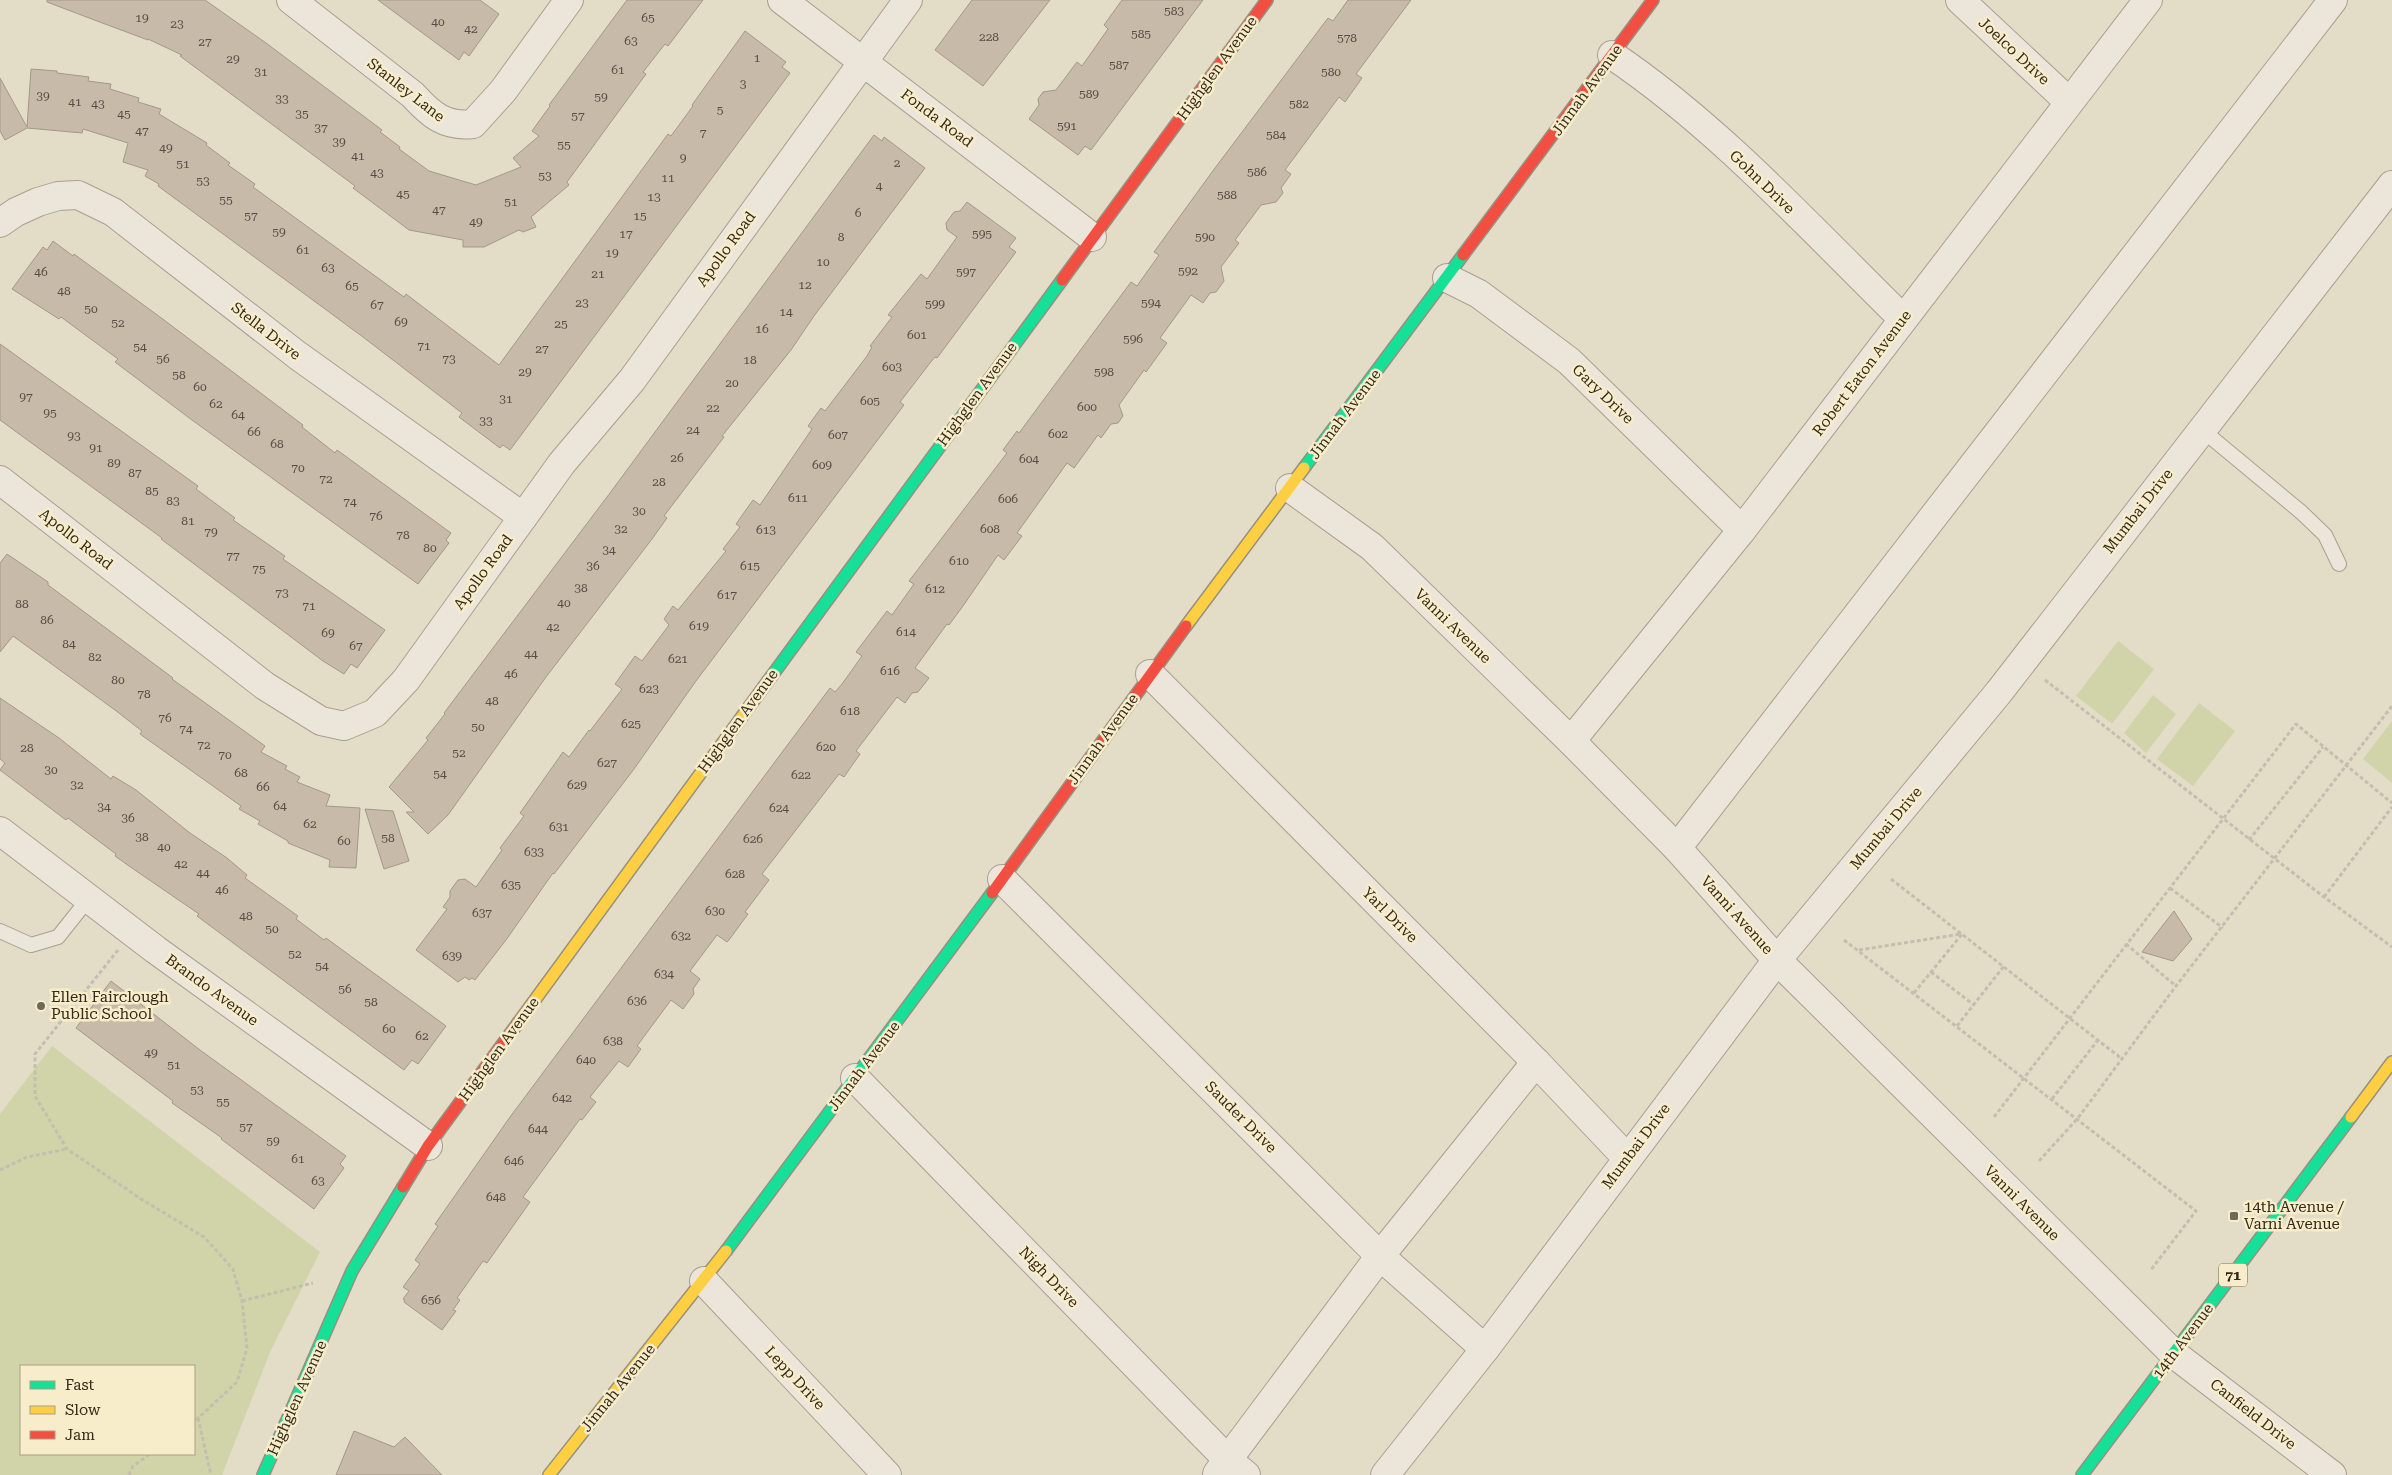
<svg xmlns="http://www.w3.org/2000/svg" width="2392" height="1475" viewBox="0 0 2392 1475" font-family="'Roboto Serif',serif">
	<rect width="100%" height="100%" fill="#e3ddc7"/>
	<g fill="#d1d4a8" fill-rule="evenodd">
		<path d="M2118 641 2154 669 2112 724 2076 696Z"/>
		<path d="M2153 695 2176 714 2146 753 2124 733Z"/>
		<path d="M2199 703 2235 731 2193 786 2157 759Z"/>
		<path d="M2392 721V783L2363 759Z"/>
		<path d="M52 1046 320 1252 271 1350 222 1475H0V1114ZM21 1366H194V1454H21Z"/>
	</g>
	<g fill="#c7baa8" stroke="#a39887">
		<path d="M47 0H205L266 43 382 130 380 132 400 147 399 149 429 171 476 185 521 167 513 158 539 136 532 131 550 106 549 105 627 0H703L668 46 665 44 643 72 646 74 567 182 569 185 531 217 536 227 523 232 519 230 484 247H463V240L409 230 353 188 355 186 180 56 182 55 148 39V40L97 21 47 2Z"/>
		<path d="M378 0H480L499 14 469 56 464 52 459 60Z"/>
		<path d="M972 0H1050L983 86 935 50Z"/>
		<path d="M1122 0H1203L1091 150 1085 146 1078 155 1029 119 1039 105 1038 99 1043 92 1056 90 1077 62 1082 66 1108 29 1104 25Z"/>
		<path d="M1348 0H1411L1356 74 1362 78 1345 102 1339 97 1285 170 1291 174 1281 188 1283 193 1276 202 1261 205 1235 240 1239 243 1221 267 1224 281 1216 292 1210 293 1203 303 1191 295 1160 338 1167 343 1146 372 1144 370 1119 405 1123 416 1118 423 1111 424 1101 438 1098 435 1074 468 1067 463 1017 533 1022 536 1004 560 998 555 963 606 949 625 947 624 915 668 929 678 918 692 912 693 905 703 897 697 856 751 860 754 844 777 839 774 762 874 769 880 745 912 748 914 729 940 727 942 717 935 690 971 700 979 693 989 694 994 683 1009 671 1000 637 1046 641 1049 628 1067 619 1061 590 1097 596 1102 582 1120 580 1119 523 1197 530 1202 487 1263 483 1261 457 1298 460 1300 453 1310 456 1311 442 1330 404 1302 405 1300 403 1299 409 1291 403 1287 420 1264 415 1260 438 1226 435 1224 510 1117 830 688 835 692 842 684 862 656 856 652 887 611 892 615 914 584 909 581 1007 453 1003 450 1017 431 1019 433 1131 282 1137 286 1159 255 1154 252 1215 168 1328 18 1333 21Z"/>
		<path d="M745 31 786 62 782 67 790 73 510 450 503 445 500 448 459 417 462 413 363 337 158 186 159 184 145 176 148 170 123 162 128 143 83 129 82 133 27 128 5 140 0 131V78L27 127 31 69 57 71V73L89 77 88 81 111 84 110 89 139 98 138 102 161 109 159 114 207 143 206 145 230 163 228 165 255 184 253 187 404 297 406 294 499 365 668 134 671 136 693 106 692 105Z"/>
		<path d="M874 135 882 141 884 137 925 168 814 316 791 350 722 436 724 437 664 516 667 518 652 539 546 677 448 815 428 834 406 812H414L389 787 428 740 426 738 445 714 444 713 610 493Z"/>
		<path d="M967 202 1016 238 1009 247 1016 252 937 358 935 357 930 363 900 402 904 405 696 681 634 769 554 874 553 873 506 940 475 980 472 978 469 980 465 977 458 982 416 950 447 909 443 907 450 897V891L458 880 465 879 476 887 502 850 500 848 524 816 520 813 563 752 569 757 589 730 590 731 622 689 615 684 635 656 642 661 669 625 664 619 673 606 678 610 726 551 723 549 740 527 736 524 753 500 760 505 812 429 808 426 821 408 825 411 867 356 872 347 870 346 892 317 888 315 921 274 927 279 957 237 947 230 946 223 954 212 960 211Z"/>
		<path d="M53 241 73 256 74 254 164 320 303 425 302 427 335 453 337 450 451 533 446 540 449 543 418 584 192 420 115 362 118 359 61 317 59 319 12 289 43 247 47 250Z"/>
		<path d="M0 344 198 486 196 489 235 518 233 520 285 556 283 559 385 630 357 668 351 664 344 674 323 661 161 539 162 538 0 420Z"/>
		<path d="M7 554 48 582V585L173 678 172 679 265 746 261 752 287 766 285 769 300 777 297 782 330 795 326 806 360 808 356 868 329 867 330 860 288 843V841L258 824 260 821 239 809 241 806 140 734 142 731 115 710 13 636 0 652V563Z"/>
		<path d="M0 698 59 738 111 779 113 776 136 790 190 833 227 858 247 875 245 878 298 916 296 919 324 940 326 938 446 1026 418 1064 412 1060 404 1070 197 916 199 914 129 866 115 856 116 854 68 818 66 820 0 770 5 763 0 759Z"/>
		<path d="M365 809 393 811 409 861 384 869Z"/>
		<path d="M2174 911 2192 939 2173 961 2142 952Z"/>
		<path d="M111 981 200 1050 346 1156 340 1164 344 1168 314 1209 221 1139 222 1138 172 1103 173 1101 76 1028Z"/>
		<path d="M354 1431 394 1447 405 1437 442 1475H336Z"/>
	</g>
	<g fill="none" stroke-linecap="round" stroke-linejoin="round">
		<g stroke="#a7a091" stroke-width="16">
			<g id="lane">
				<path d="M2201 429 2301 512 2325 535 2339 564"/>
				<path d="M0 931 31 945 58 937 89 898"/>
			</g>
		</g>
		<g stroke="#a7a091" stroke-width="30">
			<g id="street">
				<path d="M291 0 413 95C431 115 445 127 473 124L503 91 569 0"/>
				<path d="M782 0 1092 237"/>
				<path d="M1960 0 2068 101"/>
				<path d="M1612 55C1720 128 1810 228 1903 319"/>
				<path d="M0 223 16 212 38 202 58 196 78 195 113 212 297 355 523 517"/>
				<path d="M1447 278 1479 294 1569 361 1742 530"/>
				<path d="M0 480 265 686 321 721 344 726 375 713 406 680 562 463 632 380 908 0"/>
				<path d="M1290 488 1372 547 1571 741 1677 848 1777 960 2174 1354 2332 1475"/>
				<path d="M1150 674 1536 1062 1627 1158"/>
				<path d="M1571 741 1742 530 2148 0"/>
				<path d="M0 831 156 950 428 1146"/>
				<path d="M1677 848 2333 0"/>
				<path d="M1002 879 1380 1256 1485 1349"/>
				<path d="M855 1078 1228 1460 1246 1475"/>
				<path d="M704 1281 887 1475"/>
				<path d="M1217 1474 1380 1256 1536 1062"/>
				<path d="M1385 1475 1485 1349 1777 960 1999 692 2392 185"/>
			</g>
		</g>
		<g stroke="#979081" stroke-width="14">
			<g id="fast">
				<path d="M1304 468 1463 255"/>
				<path d="M768 681 1062 280"/>
				<path d="M726 1251 992 893"/>
				<path d="M263 1475 352 1271 403 1187"/>
				<path d="M2082 1475 2351 1117"/>
			</g>
		</g>
		<g stroke="#979081" stroke-width="14">
			<g id="slow">
				<path d="M1186 626 1304 468"/>
				<path d="M518 1023 768 681"/>
				<path d="M2351 1117 2392 1062"/>
				<path d="M549 1475 726 1251"/>
			</g>
		</g>
		<g stroke="#979081" stroke-width="14">
			<g id="jam">
				<path d="M1463 255 1653 0"/>
				<path d="M1062 280 1267 0"/>
				<path d="M992 893 1186 626"/>
				<path d="M403 1187 428 1146 518 1023"/>
			</g>
		</g>
		<g stroke="#c3beb0" stroke-width="3" stroke-dasharray="4 2.5" stroke-linecap="butt">
			<path d="M2045 680 2324 897 2392 947"/>
			<path d="M2249 840 2323 747"/>
			<path d="M1891 879 2122 1059"/>
			<path d="M2170 888 2223 928"/>
			<path d="M2324 897 2392 807"/>
			<path d="M1844 940 2196 1211 2150 1271"/>
			<path d="M2126 944 2176 986"/>
			<path d="M118 950 35 1054V1096L67 1149 141 1199 204 1237 233 1269 242 1301 247 1348 237 1382 194 1422"/>
			<path d="M1859 950 1961 934"/>
			<path d="M1931 972 1974 1005"/>
			<path d="M1914 993 1962 934"/>
			<path d="M1957 1026 2004 966"/>
			<path d="M2052 1099 2098 1040"/>
			<path d="M1994 1117 2296 724 2392 803"/>
			<path d="M2039 1161 2078 1118 2176 986 2392 706"/>
			<path d="M0 1170 27 1157 67 1149"/>
			<path d="M242 1301 313 1283"/>
			<path d="M198 1418 211 1475"/>
			<path d="M129 1475 133 1466 150 1454"/>
		</g>
		<use href="#lane" stroke="#ebe6d9" stroke-width="14"/>
		<use href="#street" stroke="#ebe6d9" stroke-width="28"/>
		<use href="#fast" stroke="#16e098" stroke-width="11"/>
		<use href="#slow" stroke="#ffcf43" stroke-width="11"/>
		<use href="#jam" stroke="#f24e42" stroke-width="11"/>
	</g>
	<g fill="#726857" stroke="#f7edca" stroke-width="2">
		<circle cx="41" cy="1006" r="5"/>
		<rect x="2229" y="1211" width="10" height="10" rx="2.5"/>
	</g>
	<g text-anchor="middle" dominant-baseline="central" stroke-width="5" stroke-linejoin="round" paint-order="stroke">
		<g font-size="12" fill="#5a4d3e">
			<text x="1174" y="11">583</text>
			<text x="142" y="18">19</text>
			<text x="648" y="18">65</text>
			<text x="438" y="22">40</text>
			<text x="177" y="24">23</text>
			<text x="471" y="29">42</text>
			<text x="1141" y="34">585</text>
			<text x="989" y="37">228</text>
			<text x="1347" y="38">578</text>
			<text x="631" y="41">63</text>
			<text x="205" y="42">27</text>
			<text x="757" y="58">1</text>
			<text x="233" y="59">29</text>
			<text x="1119" y="65">587</text>
			<text x="618" y="70">61</text>
			<text x="261" y="72">31</text>
			<text x="1331" y="72">580</text>
			<text x="743" y="84">3</text>
			<text x="1089" y="94">589</text>
			<text x="43" y="96">39</text>
			<text x="601" y="97">59</text>
			<text x="282" y="99">33</text>
			<text x="75" y="102">41</text>
			<text x="98" y="104">43</text>
			<text x="1299" y="104">582</text>
			<text x="720" y="110">5</text>
			<text x="124" y="114">45</text>
			<text x="302" y="114">35</text>
			<text x="578" y="116">57</text>
			<text x="1067" y="126">591</text>
			<text x="321" y="128">37</text>
			<text x="142" y="131">47</text>
			<text x="703" y="133">7</text>
			<text x="1276" y="135">584</text>
			<text x="339" y="142">39</text>
			<text x="564" y="145">55</text>
			<text x="166" y="148">49</text>
			<text x="358" y="156">41</text>
			<text x="683" y="158">9</text>
			<text x="897" y="163">2</text>
			<text x="183" y="164">51</text>
			<text x="1257" y="172">586</text>
			<text x="377" y="173">43</text>
			<text x="545" y="176">53</text>
			<text x="668" y="178">11</text>
			<text x="203" y="181">53</text>
			<text x="879" y="186">4</text>
			<text x="403" y="194">45</text>
			<text x="1227" y="195">588</text>
			<text x="654" y="197">13</text>
			<text x="226" y="200">55</text>
			<text x="511" y="202">51</text>
			<text x="439" y="210">47</text>
			<text x="858" y="213">6</text>
			<text x="251" y="216">57</text>
			<text x="640" y="216">15</text>
			<text x="476" y="222">49</text>
			<text x="279" y="232">59</text>
			<text x="626" y="234">17</text>
			<text x="982" y="234">595</text>
			<text x="841" y="237">8</text>
			<text x="1205" y="237">590</text>
			<text x="303" y="250">61</text>
			<text x="612" y="253">19</text>
			<text x="823" y="262">10</text>
			<text x="328" y="268">63</text>
			<text x="1188" y="271">592</text>
			<text x="41" y="272">46</text>
			<text x="966" y="272">597</text>
			<text x="598" y="274">21</text>
			<text x="805" y="285">12</text>
			<text x="352" y="286">65</text>
			<text x="64" y="291">48</text>
			<text x="582" y="303">23</text>
			<text x="1151" y="303">594</text>
			<text x="935" y="304">599</text>
			<text x="377" y="305">67</text>
			<text x="91" y="309">50</text>
			<text x="786" y="312">14</text>
			<text x="401" y="322">69</text>
			<text x="118" y="323">52</text>
			<text x="561" y="324">25</text>
			<text x="762" y="329">16</text>
			<text x="917" y="335">601</text>
			<text x="1133" y="339">596</text>
			<text x="424" y="346">71</text>
			<text x="140" y="347">54</text>
			<text x="542" y="349">27</text>
			<text x="163" y="359">56</text>
			<text x="449" y="359">73</text>
			<text x="750" y="360">18</text>
			<text x="892" y="367">603</text>
			<text x="525" y="372">29</text>
			<text x="1104" y="372">598</text>
			<text x="179" y="375">58</text>
			<text x="732" y="383">20</text>
			<text x="200" y="387">60</text>
			<text x="26" y="397">97</text>
			<text x="506" y="399">31</text>
			<text x="870" y="401">605</text>
			<text x="216" y="404">62</text>
			<text x="1087" y="407">600</text>
			<text x="713" y="408">22</text>
			<text x="50" y="413">95</text>
			<text x="238" y="415">64</text>
			<text x="486" y="421">33</text>
			<text x="693" y="430">24</text>
			<text x="254" y="432">66</text>
			<text x="1058" y="434">602</text>
			<text x="838" y="435">607</text>
			<text x="74" y="436">93</text>
			<text x="277" y="444">68</text>
			<text x="96" y="448">91</text>
			<text x="677" y="458">26</text>
			<text x="1029" y="459">604</text>
			<text x="114" y="463">89</text>
			<text x="822" y="465">609</text>
			<text x="298" y="468">70</text>
			<text x="135" y="473">87</text>
			<text x="326" y="479">72</text>
			<text x="659" y="482">28</text>
			<text x="152" y="491">85</text>
			<text x="798" y="498">611</text>
			<text x="1008" y="499">606</text>
			<text x="173" y="501">83</text>
			<text x="350" y="502">74</text>
			<text x="639" y="511">30</text>
			<text x="376" y="516">76</text>
			<text x="188" y="521">81</text>
			<text x="621" y="529">32</text>
			<text x="990" y="529">608</text>
			<text x="766" y="530">613</text>
			<text x="211" y="532">79</text>
			<text x="403" y="535">78</text>
			<text x="430" y="548">80</text>
			<text x="609" y="550">34</text>
			<text x="233" y="556">77</text>
			<text x="959" y="561">610</text>
			<text x="593" y="566">36</text>
			<text x="750" y="566">615</text>
			<text x="259" y="569">75</text>
			<text x="581" y="588">38</text>
			<text x="935" y="589">612</text>
			<text x="282" y="593">73</text>
			<text x="727" y="595">617</text>
			<text x="564" y="603">40</text>
			<text x="22" y="604">88</text>
			<text x="309" y="606">71</text>
			<text x="47" y="620">86</text>
			<text x="699" y="626">619</text>
			<text x="553" y="627">42</text>
			<text x="906" y="632">614</text>
			<text x="328" y="633">69</text>
			<text x="69" y="644">84</text>
			<text x="356" y="646">67</text>
			<text x="531" y="654">44</text>
			<text x="95" y="657">82</text>
			<text x="678" y="659">621</text>
			<text x="890" y="671">616</text>
			<text x="511" y="674">46</text>
			<text x="118" y="680">80</text>
			<text x="649" y="689">623</text>
			<text x="144" y="694">78</text>
			<text x="492" y="701">48</text>
			<text x="850" y="711">618</text>
			<text x="165" y="718">76</text>
			<text x="631" y="724">625</text>
			<text x="478" y="727">50</text>
			<text x="186" y="729">74</text>
			<text x="204" y="745">72</text>
			<text x="826" y="747">620</text>
			<text x="27" y="748">28</text>
			<text x="459" y="753">52</text>
			<text x="225" y="755">70</text>
			<text x="607" y="763">627</text>
			<text x="51" y="770">30</text>
			<text x="241" y="773">68</text>
			<text x="440" y="774">54</text>
			<text x="801" y="775">622</text>
			<text x="77" y="785">32</text>
			<text x="577" y="785">629</text>
			<text x="263" y="787">66</text>
			<text x="280" y="806">64</text>
			<text x="104" y="807">34</text>
			<text x="779" y="808">624</text>
			<text x="128" y="818">36</text>
			<text x="310" y="824">62</text>
			<text x="559" y="827">631</text>
			<text x="142" y="837">38</text>
			<text x="388" y="838">58</text>
			<text x="753" y="839">626</text>
			<text x="344" y="841">60</text>
			<text x="164" y="847">40</text>
			<text x="534" y="852">633</text>
			<text x="181" y="864">42</text>
			<text x="203" y="873">44</text>
			<text x="735" y="874">628</text>
			<text x="511" y="885">635</text>
			<text x="222" y="890">46</text>
			<text x="715" y="911">630</text>
			<text x="482" y="913">637</text>
			<text x="246" y="916">48</text>
			<text x="272" y="929">50</text>
			<text x="681" y="936">632</text>
			<text x="295" y="954">52</text>
			<text x="452" y="956">639</text>
			<text x="322" y="966">54</text>
			<text x="664" y="974">634</text>
			<text x="345" y="989">56</text>
			<text x="637" y="1001">636</text>
			<text x="371" y="1002">58</text>
			<text x="389" y="1029">60</text>
			<text x="422" y="1036">62</text>
			<text x="613" y="1041">638</text>
			<text x="151" y="1053">49</text>
			<text x="586" y="1060">640</text>
			<text x="174" y="1065">51</text>
			<text x="197" y="1090">53</text>
			<text x="562" y="1098">642</text>
			<text x="223" y="1102">55</text>
			<text x="246" y="1127">57</text>
			<text x="538" y="1129">644</text>
			<text x="273" y="1141">59</text>
			<text x="298" y="1159">61</text>
			<text x="514" y="1161">646</text>
			<text x="318" y="1181">63</text>
			<text x="496" y="1197">648</text>
			<text x="431" y="1300">656</text>
		</g>
		<rect fill="#f7edca" stroke="#6f644f" stroke-width="1" x="2219" y="1263.5" width="28" height="23" rx="4"/>
		<g font-size="14" font-weight="bold" fill="#35291a">
			<text x="2233" y="1275">71</text>
		</g>
		<g font-size="15" fill="#35291a" stroke="#f7edca">
			<text transform="translate(2014 51) rotate(43)">Joelco Drive</text>
			<text transform="translate(1217 68) rotate(-54)">Highglen Avenue</text>
			<text transform="translate(406 90) rotate(38)">Stanley Lane</text>
			<text transform="translate(1587 90) rotate(-54)">Jinnah Avenue</text>
			<text transform="translate(937 118) rotate(37)">Fonda Road</text>
			<text transform="translate(1762 182) rotate(44)">Gohn Drive</text>
			<text transform="translate(726 249) rotate(-54)">Apollo Road</text>
			<text transform="translate(266 331) rotate(38)">Stella Drive</text>
			<text transform="translate(1862 373) rotate(-53)">Robert Eaton Avenue</text>
			<text transform="translate(977 394) rotate(-54)">Highglen Avenue</text>
			<text transform="translate(1603 394) rotate(44)">Gary Drive</text>
			<text transform="translate(1345 414) rotate(-53)">Jinnah Avenue</text>
			<text transform="translate(2138 511) rotate(-52)">Mumbai Drive</text>
			<text transform="translate(76 539) rotate(38)">Apollo Road</text>
			<text transform="translate(483 572) rotate(-54)">Apollo Road</text>
			<text transform="translate(1453 626) rotate(44)">Vanni Avenue</text>
			<text transform="translate(738 721) rotate(-54)">Highglen Avenue</text>
			<text transform="translate(1103 739) rotate(-54)">Jinnah Avenue</text>
			<text transform="translate(1886 828) rotate(-50)">Mumbai Drive</text>
			<text transform="translate(1390 915) rotate(45)">Yarl Drive</text>
			<text transform="translate(1737 915) rotate(48)">Vanni Avenue</text>
			<text transform="translate(212 990) rotate(36)">Brando Avenue</text>
			<text transform="translate(499 1049) rotate(-54)">Highglen Avenue</text>
			<text transform="translate(864 1066) rotate(-53)">Jinnah Avenue</text>
			<text transform="translate(1241 1117) rotate(45)">Sauder Drive</text>
			<text transform="translate(1636 1146) rotate(-53)">Mumbai Drive</text>
			<text transform="translate(2022 1203) rotate(45)">Vanni Avenue</text>
			<text transform="translate(1049 1277) rotate(46)">Nigh Drive</text>
			<text transform="translate(2183 1341) rotate(-53)">14th Avenue</text>
			<text transform="translate(795 1378) rotate(47)">Lepp Drive</text>
			<text transform="translate(618 1388) rotate(-51)">Jinnah Avenue</text>
			<text transform="translate(297 1398) rotate(-66)">Highglen Avenue</text>
			<text transform="translate(2253 1414) rotate(38)">Canfield Drive</text>
		</g>
		<g font-size="15" fill="#35291a" stroke="#f7edca" text-anchor="start">
			<text x="51" y="997">Ellen Fairclough<tspan x="51" dy="17">Public School</tspan></text>
			<text x="2244" y="1207">14th Avenue /<tspan x="2244" dy="17">Varni Avenue</tspan></text>
		</g>
	</g>
	<rect x="20" y="1365" width="175" height="90" fill="#f7edca" stroke="#a99f84"/>
	<rect x="30" y="1381" width="25" height="8" fill="#16e098" stroke="#a99f84"/>
	<text x="65" y="1390" font-size="15" fill="#35291a">Fast</text>
	<rect x="30" y="1406" width="25" height="8" fill="#ffcf43" stroke="#a99f84"/>
	<text x="65" y="1415" font-size="15" fill="#35291a">Slow</text>
	<rect x="30" y="1431" width="25" height="8" fill="#f24e42" stroke="#a99f84"/>
	<text x="65" y="1440" font-size="15" fill="#35291a">Jam</text>
</svg>
